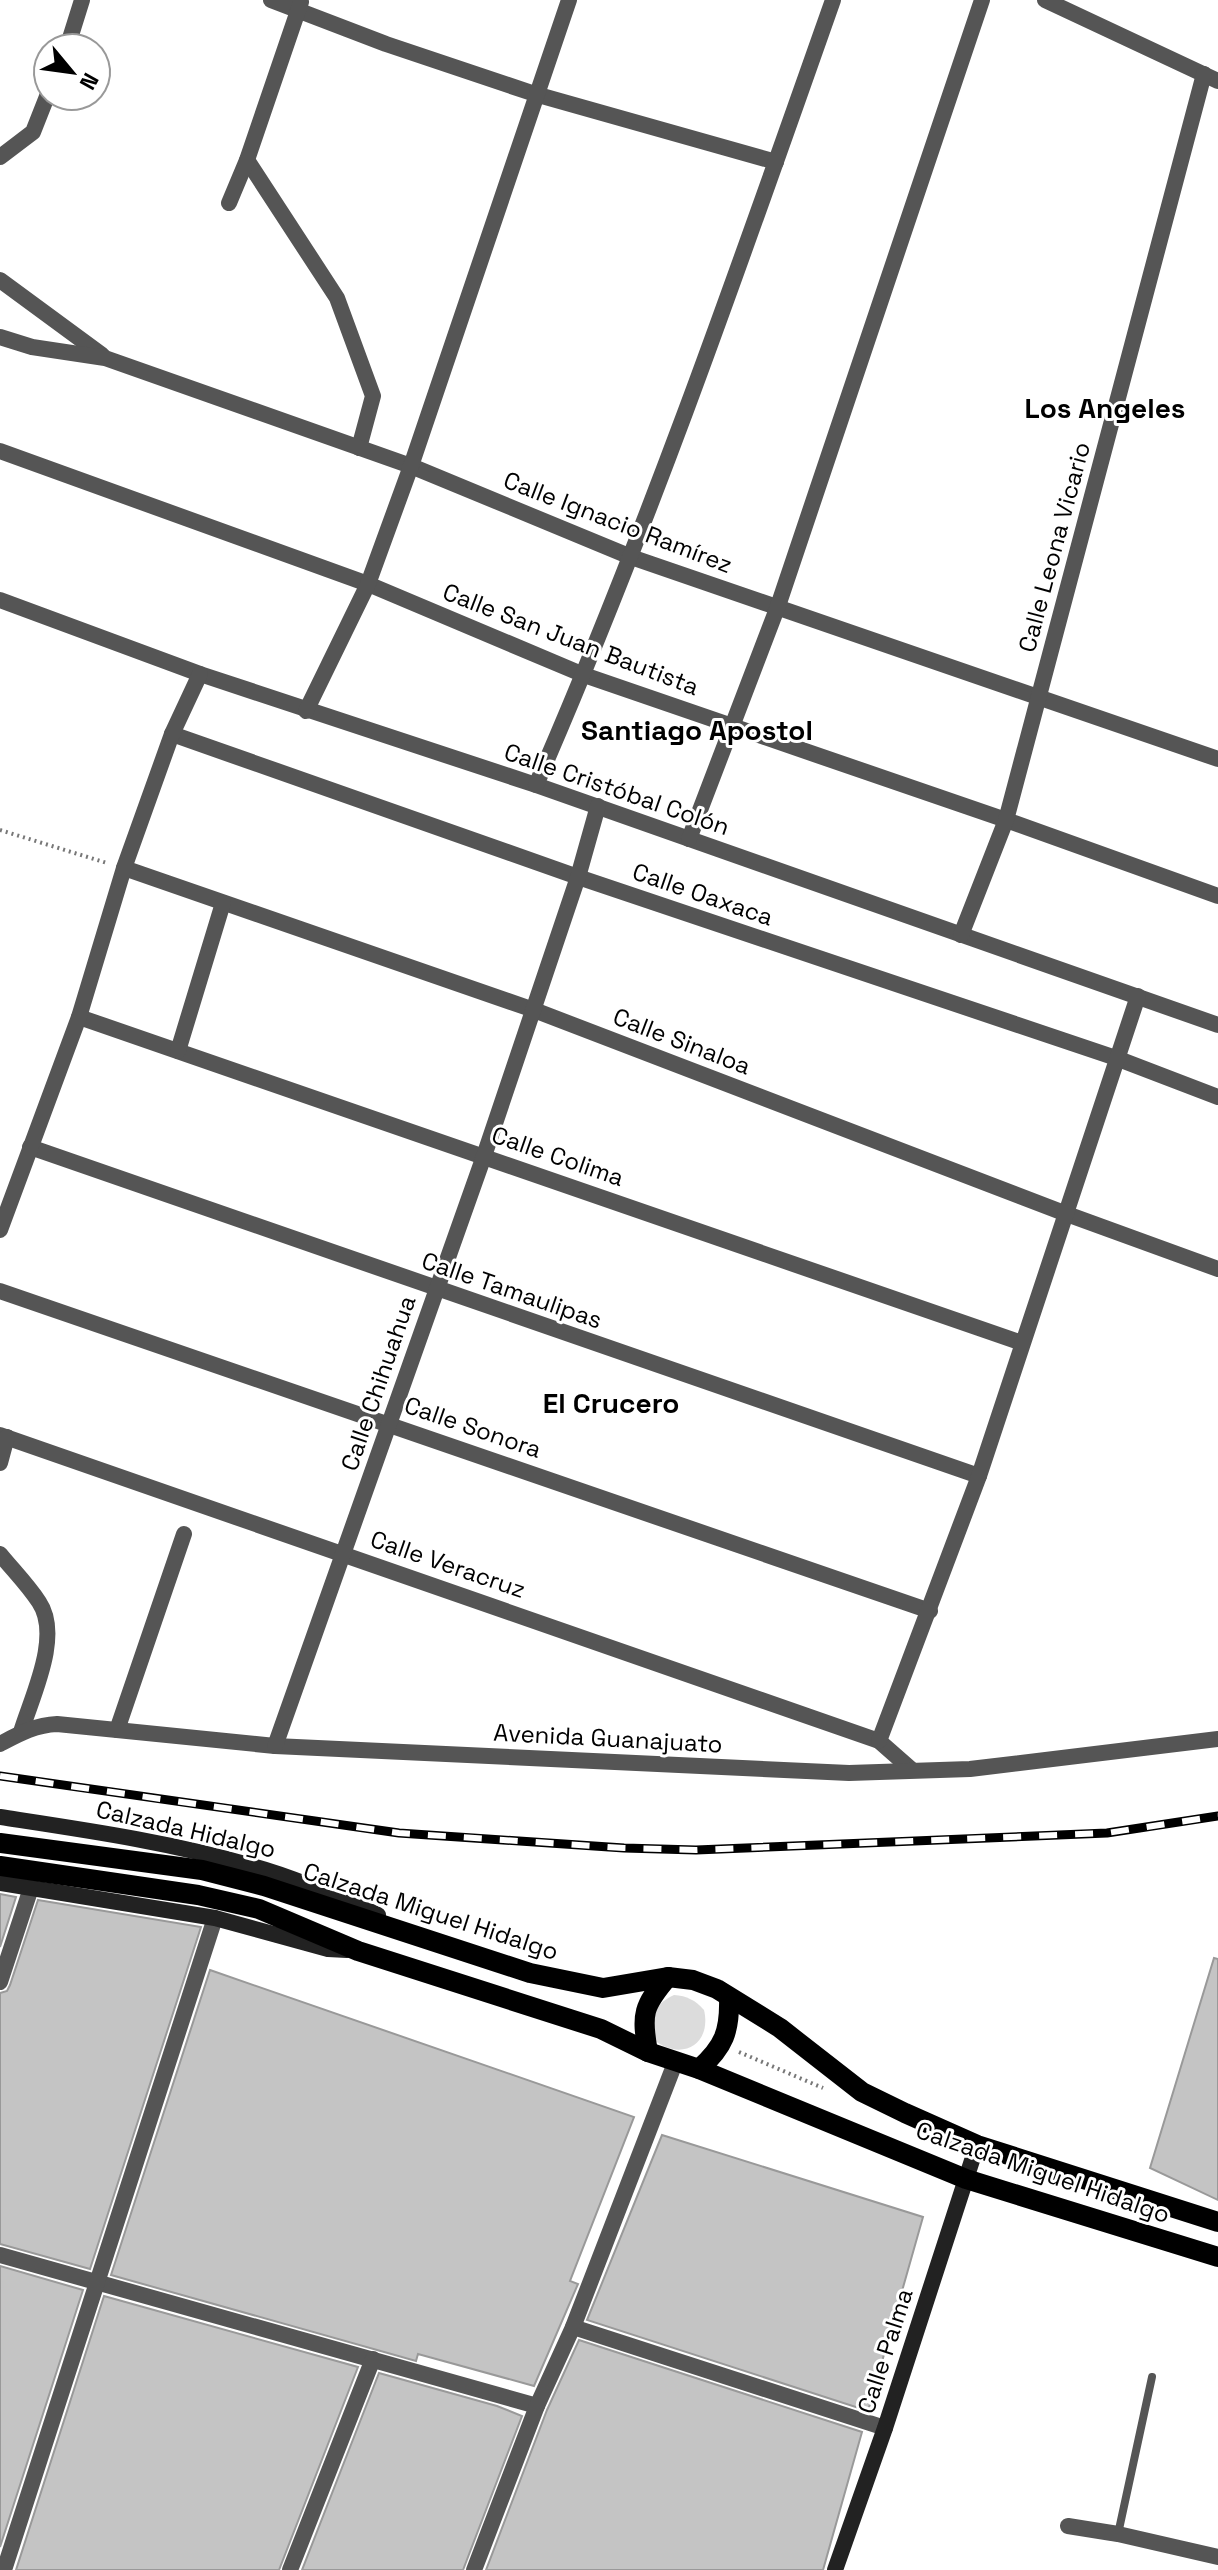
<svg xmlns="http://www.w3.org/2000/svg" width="1218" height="2570" viewBox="0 0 1218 2570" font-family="'Space Grotesk',sans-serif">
	<rect width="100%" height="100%" fill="#fff"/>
	<path fill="#dcdcdc" d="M674 1995C687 1996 695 2000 704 2010 712 2044 682 2062 654 2040 652 2018 651 2006 674 1995Z"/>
	<g fill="#c4c4c4" stroke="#999" stroke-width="2">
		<path d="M0 1894 16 1897 0 1947Z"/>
		<path d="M38 1900 201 1927 90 2269 0 2244V1993L7 1991 10 1985Z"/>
		<path d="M1214 1958 1218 1959V2200L1150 2168Z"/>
		<path d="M210 1970 634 2117 570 2281 578 2284 534 2386 418 2354 416 2361 111 2275Z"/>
		<path d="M662 2135 923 2217 868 2411 587 2320Z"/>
		<path d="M0 2266 83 2290 0 2547Z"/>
		<path d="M104 2296 358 2367 279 2570H16Z"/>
		<path d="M579 2340 862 2432 823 2570H486L547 2410Z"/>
		<path d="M379 2373 497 2406 522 2416 463 2570H302Z"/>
	</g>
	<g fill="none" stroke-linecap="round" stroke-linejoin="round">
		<g stroke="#777" stroke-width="4" stroke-dasharray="2 4" stroke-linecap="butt">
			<path d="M0 830 107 863"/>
			<path d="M739 2052 823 2088"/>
		</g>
		<path stroke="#555" stroke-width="8" d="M1118 2534 1152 2377"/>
		<g stroke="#555" stroke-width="16">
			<path d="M271 0 386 44 535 94 776 162"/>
			<path d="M1045 0 1218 81"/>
			<path d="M67 48 82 0"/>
			<path d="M0 157 33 132 48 94"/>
			<path d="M247 160 337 298 373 396 359 448"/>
			<path d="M229 203 247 160 301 2"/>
			<path d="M0 280 102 355"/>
			<path d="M0 337 32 347 105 358 411 466 631 557 1218 759"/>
			<path d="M0 451 368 584 584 675 1006 820 1218 896"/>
			<path d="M0 600 200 674 536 785 1218 1025"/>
			<path d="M306 711 368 584 411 466 569 0"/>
			<path d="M172 734 578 877 1116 1058 1218 1097"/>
			<path d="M536 785C648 528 740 264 833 0"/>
			<path d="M689 839 778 606 982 0"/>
			<path d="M124 868 534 1010 1064 1213 1218 1269"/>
			<path d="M961 935 1006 820 1204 74"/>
			<path d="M79 1017 1022 1343"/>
			<path d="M178 1051 223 903"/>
			<path d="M30 1147 979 1476"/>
			<path d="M0 1230 79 1017 124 868 172 734 200 674"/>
			<path d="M0 1291 930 1611"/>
			<path d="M0 1435 879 1741 912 1770"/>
			<path d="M0 1463 7 1437"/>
			<path d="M0 1554C13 1570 28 1585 39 1602 62 1636 32 1696 21 1732"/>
			<path d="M117 1730 184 1534"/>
			<path d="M879 1741 979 1476 1138 996"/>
			<path d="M0 1744C19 1734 35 1725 57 1724L275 1746 849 1773 970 1769 1218 1739"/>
			<path d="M275 1746 484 1156 578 877 598 806"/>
			<path d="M0 1982 31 1888"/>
			<path d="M0 2255 537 2406"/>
			<path d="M573 2327 885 2428"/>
			<path d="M1068 2526 1118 2534 1218 2557"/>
			<path d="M4 2570 215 1918"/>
			<path d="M290 2570 373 2359"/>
			<path d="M474 2570 537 2406 573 2327 675 2063"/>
		</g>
		<g stroke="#222" stroke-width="16">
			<path d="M0 1817C85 1830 170 1842 252 1866 296 1878 337 1897 378 1915"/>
			<path d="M0 1883 215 1918 328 1949 347 1950"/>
			<path d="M835 2570 885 2428 977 2145"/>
		</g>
		<g stroke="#000" stroke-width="20">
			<path d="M0 1843 202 1870 264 1886 530 1973 603 1988 668 1977 693 1980 717 1989 780 2028 862 2092 905 2113 977 2145 1218 2222"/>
			<path d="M0 1866 198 1895 259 1909 358 1951 601 2029 648 2052 699 2069 966 2179 1218 2257"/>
			<path d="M648 2052C641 2014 643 2006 668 1977"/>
			<path d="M699 2069C724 2047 730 2031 729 1998"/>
		</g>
		<g stroke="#000" stroke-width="9">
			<path id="rail" d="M0 1776 399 1833 624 1848 696 1850 1107 1833 1218 1816"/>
		</g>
		<use href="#rail" stroke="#fff" stroke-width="6" stroke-dasharray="18" stroke-linecap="butt"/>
	</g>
	<g text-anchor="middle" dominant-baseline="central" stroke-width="6" stroke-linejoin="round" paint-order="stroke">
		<g font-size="24" fill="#000" stroke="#fff">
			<text transform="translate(618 522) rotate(21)">Calle Ignacio Ramírez</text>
			<text transform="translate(1054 547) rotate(-75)">Calle Leona Vicario</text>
			<text transform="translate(571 639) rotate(21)">Calle San Juan Bautista</text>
			<text transform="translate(617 789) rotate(19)">Calle Cristóbal Colón</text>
			<text transform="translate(703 894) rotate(19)">Calle Oaxaca</text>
			<text transform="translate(682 1041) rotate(21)">Calle Sinaloa</text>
			<text transform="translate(558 1156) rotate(19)">Calle Colima</text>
			<text transform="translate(512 1290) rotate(19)">Calle Tamaulipas</text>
			<text transform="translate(378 1383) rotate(-71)">Calle Chihuahua</text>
			<text transform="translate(473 1427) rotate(19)">Calle Sonora</text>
			<text transform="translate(448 1564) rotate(19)">Calle Veracruz</text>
			<text transform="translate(608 1738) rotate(3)">Avenida Guanajuato</text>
			<text transform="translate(186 1829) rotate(13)">Calzada Hidalgo</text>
			<text transform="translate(431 1911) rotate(18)">Calzada Miguel Hidalgo</text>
			<text transform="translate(1043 2172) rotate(19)">Calzada Miguel Hidalgo</text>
			<text transform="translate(885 2351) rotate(-72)">Calle Palma</text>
		</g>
		<g font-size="28" font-weight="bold" fill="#000" stroke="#fff">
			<text x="1105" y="408">Los Angeles</text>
			<text x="697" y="730">Santiago Apostol</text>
			<text x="611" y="1403">El Crucero</text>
		</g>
	</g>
	<g transform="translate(72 72) rotate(119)"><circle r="38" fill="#ffffff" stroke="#999999" stroke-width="2"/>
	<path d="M0-6L14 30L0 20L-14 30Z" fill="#000000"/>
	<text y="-12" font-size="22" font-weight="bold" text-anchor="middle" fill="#000000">N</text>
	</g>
</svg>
